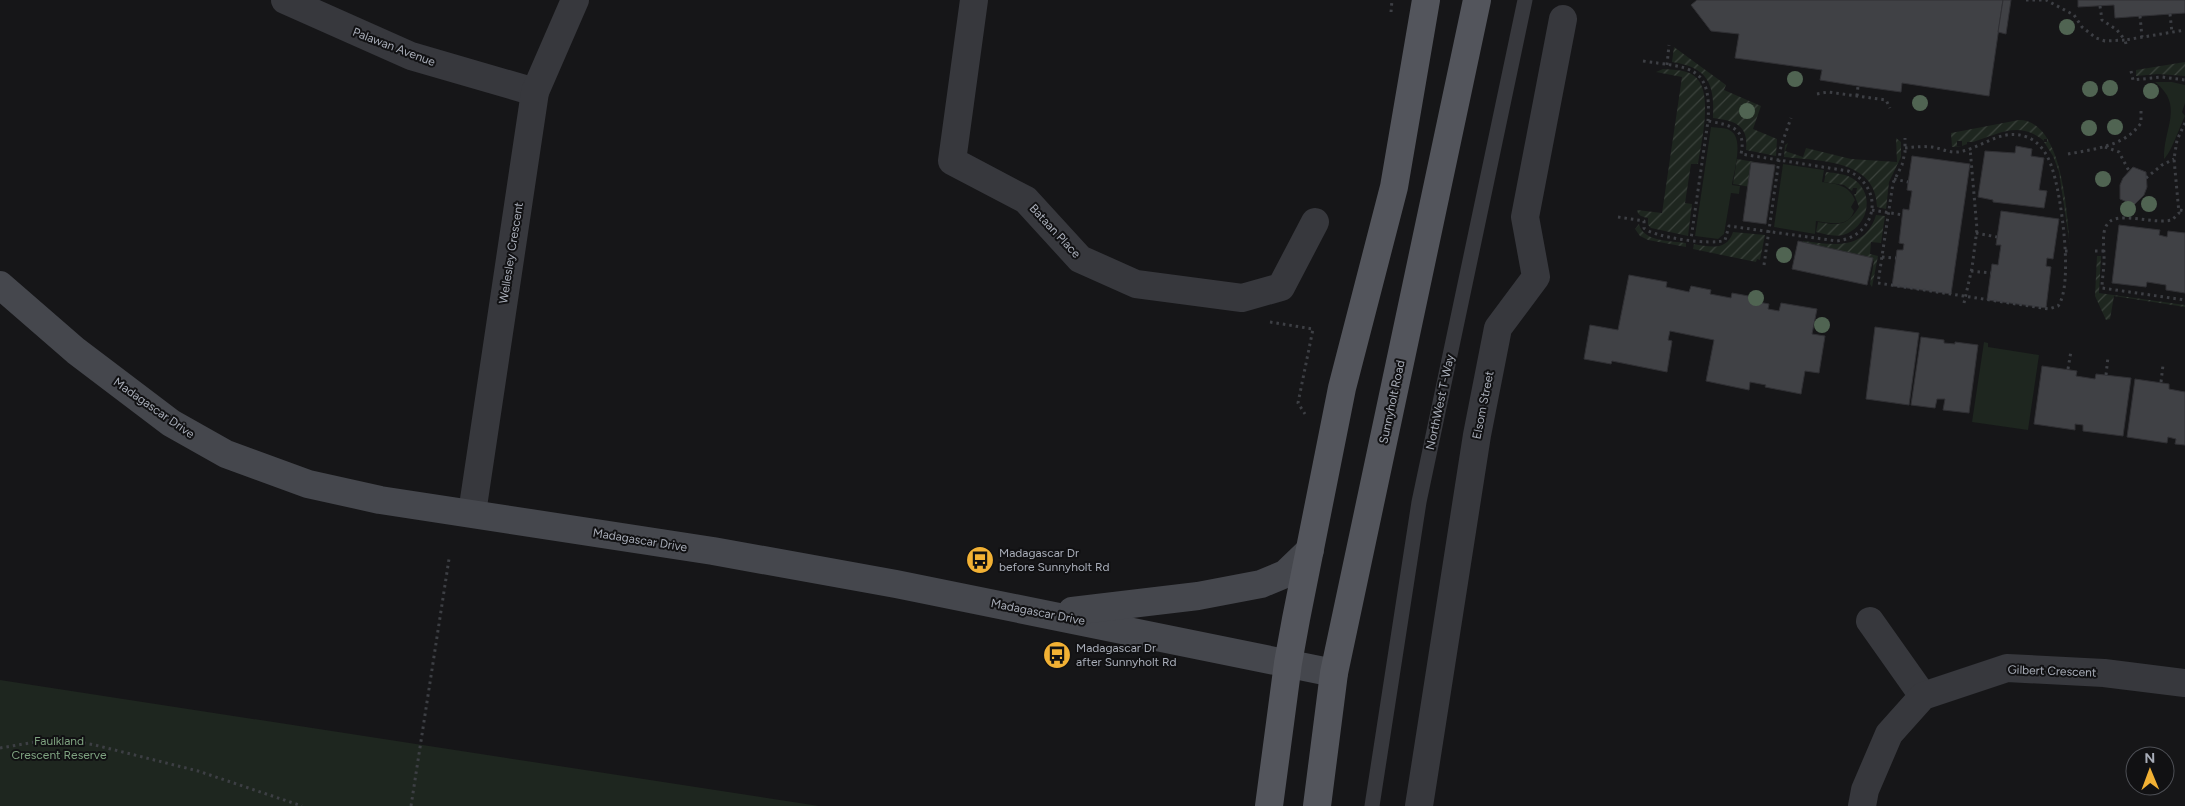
<svg xmlns="http://www.w3.org/2000/svg" width="2185" height="806" viewBox="0 0 2185 806" font-family="Figtree,sans-serif">
	<defs>
		<pattern id="garden-furrows" width="10" height="10" patternUnits="userSpaceOnUse" patternTransform="scale(1.25)"><rect width="10" height="10" fill="#1e261f"/><path d="M-1 1l2-2M0 10L10 0M9 11l2-2" fill="none" stroke="#3c433d"/></pattern>
	</defs>
	<rect width="100%" height="100%" fill="#161618"/>
	<g fill="#1e261f">
		<path d="M2155 82H2172L2185 85V103L2182 112 2185 116C2180 126 2171 153 2164 159 2163 128 2185 106 2155 82Z"/>
		<path d="M1711 127C1717 128 1726 127 1731 131 1744 139 1734 172 1732 185L1740 186 1739 194 1731 193 1724 234 1718 239 1695 236Z"/>
		<path d="M1783 164 1824 170 1822 182C1837 184 1849 185 1855 200L1851 207 1854 211C1849 228 1830 223 1816 221L1815 234 1774 227Z"/>
		<path d="M1984 342 1988 343V347L2039 355 2028 430 1972 422Z"/>
		<path d="M0 680 819 806H0Z"/>
	</g>
	<g fill="url(#garden-furrows)">
		<path d="M1674 47 1726 85 1724 90 1761 106 1753 129 1777 139 1776 156 1746 150C1749 124 1734 121 1713 118 1715 83 1707 67 1672 62Z"/>
		<path d="M2185 62V76L2158 74 2136 76V70Z"/>
		<path d="M1663 69C1672 70 1684 69 1693 75 1715 89 1701 143 1698 164H1691L1685 203 1692 204 1688 236 1651 228 1648 225V218C1643 217 1638 216 1637 210L1662 213 1682 77 1656 72Z"/>
		<path d="M2019 120C2063 120 2067 214 2070 246L2059 172 2053 156 2044 142H2047V139H2044V141C2019 120 1999 134 1973 142H1967V144L1962 146V141H1957V146H1962L1952 147 1951 133Z"/>
		<path d="M1896 138 1901 142V157L1889 182 1886 209 1877 207C1876 159 1819 161 1784 157L1785 145 1788 143 1785 151 1803 157 1806 148 1851 159 1897 162Z"/>
		<path d="M1737 159 1755 162 1751 187 1733 184Z"/>
		<path d="M1826 172C1836 173 1847 174 1855 180 1876 196 1867 228 1843 235 1834 237 1825 234 1816 232L1818 222C1839 226 1847 226 1859 207L1854 194H1856L1857 188H1853L1852 191 1844 185 1824 182Z"/>
		<path d="M1876 215 1885 216 1881 243 1871 242 1870 254 1878 256 1872 287 1870 284 1874 261 1803 245V241C1833 245 1865 251 1876 215Z"/>
		<path d="M1639 224C1643 242 1672 241 1686 243V247L1648 240 1640 236 1635 229Z"/>
		<path d="M1733 232 1765 235 1760 260 1757 259 1756 262 1693 249 1694 244C1710 247 1727 251 1733 232Z"/>
		<path d="M2097 256H2101L2099 293 2185 305V307L2114 296 2110 319 2106 320 2095 296Z"/>
	</g>
	<g fill="#404145" stroke="#303034">
		<path d="M1697 0H2003L1989 96 1902 83 1901 92 1858 86 1820 80 1822 70 1735 58 1739 34 1711 31 1691 5Z"/>
		<path d="M2003 0H2011L2006 34 1998 32Z"/>
		<path d="M2078 0H2185V13L2115 18 2114 5 2078 7Z"/>
		<path d="M2016 146 2032 149 2031 156 2044 158 2039 190 2047 191 2044 208 1993 202V200L1978 197 1985 151 2015 153Z"/>
		<path d="M1912 156 1970 164 1951 294 1892 286 1897 250H1903L1904 244 1899 243 1903 209 1909 210 1912 191 1907 190Z"/>
		<path d="M1751 162 1775 165 1766 224 1743 221Z"/>
		<path d="M2133 167 2146 172 2147 187 2144 195 2134 205 2120 199V185L2123 178Z"/>
		<path d="M2001 211 2059 219 2053 259 2047 258 2046 266 2051 267 2046 308 1987 300 1992 264 1998 265 2001 245H1996Z"/>
		<path d="M2119 225 2160 230 2159 235 2167 237 2168 231 2185 233V293L2166 290V285L2147 282 2146 287 2112 283Z"/>
		<path d="M1798 241 1873 258 1867 285 1792 269Z"/>
		<path d="M1629 275 1667 282 1666 287 1689 292 1691 286 1711 290 1710 294 1731 298 1732 293 1754 297 1753 301 1769 304 1768 309 1779 311 1781 303 1817 309 1812 334 1825 336 1819 373 1805 371 1801 394 1765 387 1766 385 1750 382 1749 390 1706 381 1714 340 1670 331 1668 340 1672 341 1667 372 1612 361 1611 364 1584 359 1590 325 1618 330Z"/>
		<path d="M1875 327 1919 333 1909 405 1866 399Z"/>
		<path d="M1921 337 1944 340V343L1955 344V342L1978 345 1969 413 1943 410 1945 399H1937L1935 408 1911 405Z"/>
		<path d="M2042 366 2077 371 2076 376 2095 379 2096 374 2131 378 2123 436 2083 431V425L2075 424V430L2034 424Z"/>
		<path d="M2135 379 2169 384V389L2185 392V445L2175 444 2176 439 2168 437 2167 443 2127 437Z"/>
	</g>
	<g fill="none" stroke-linecap="round" stroke-linejoin="round">
		<g stroke="#3d3f44" stroke-width="3" stroke-dasharray="2.5 4" stroke-linecap="butt">
			<path d="M2026 0H2046L2074 15 2082 27 2096 38 2105 41 2125 40 2117 30 2102 20 2100 6"/>
			<path d="M1391 12 1392 0"/>
			<path d="M2170 14 2172 33"/>
			<path d="M2140 16 2142 37"/>
			<path d="M2126 44 2125 40 2185 30"/>
			<path d="M1643 61C1689 68 1712 64 1708 121"/>
			<path d="M1667 65 1669 45"/>
			<path d="M2131 71 2133 80 2162 77 2185 80"/>
			<path d="M1817 94 1828 92 1886 100 1890 108"/>
			<path d="M1857 96 1858 86"/>
			<path d="M2185 123 2177 140 2174 159 2179 213 2172 220C2157 223 2141 218 2126 218 2096 216 2105 243 2104 261 2104 270 2102 279 2102 288L2185 300"/>
			<path d="M2105 147 2119 152 2129 171"/>
			<path d="M1905 148C1914 147 1923 146 1932 147 1940 148 1949 153 1958 152 1981 149 2001 127 2027 137 2040 142 2048 155 2052 168 2061 193 2074 285 2058 306L2049 309 1878 283 1893 183 1902 165 1905 152V138"/>
			<path d="M2068 154C2095 149 2125 146 2141 123V109"/>
			<path d="M2146 178 2162 165 2174 159"/>
			<path d="M1894 179 1908 182"/>
			<path d="M1872 210 1903 215"/>
			<path d="M2180 210 2185 211"/>
			<path d="M1618 217 1644 221V228C1652 237 1713 246 1725 240L1729 226 1837 241C1878 236 1885 187 1848 171L1741 154C1747 127 1729 125 1708 121L1691 239"/>
			<path d="M1976 233 1997 237"/>
			<path d="M2065 251H2071"/>
			<path d="M2095 251H2104"/>
			<path d="M1882 257 1896 258"/>
			<path d="M1764 265 1781 146 1791 118"/>
			<path d="M1971 271 1991 273"/>
			<path d="M1964 303 1972 268 1977 229 1970 148"/>
			<path d="M1270 322 1313 329 1298 403 1305 414"/>
			<path d="M2068 369 2071 351"/>
			<path d="M2106 375 2108 357"/>
			<path d="M2161 382 2163 365"/>
			<path d="M0 748 59 738 95 745 198 771 302 806"/>
			<path d="M411 806 449 559"/>
		</g>
		<path stroke="#37383d" stroke-width="15" d="M1372 806 1419 502 1525 0"/>
		<g stroke="#37383d" stroke-width="28">
			<path d="M285 0 411 56 535 92"/>
			<path d="M974 0 952 161 1026 200 1080 259 1136 284 1242 298 1281 287 1315 222"/>
			<path d="M472 513 535 92 575 0"/>
			<path d="M1870 621 1923 696"/>
			<path d="M1419 806 1477 435 1498 328 1536 277 1525 217 1563 19"/>
			<path d="M1862 806 1865 790 1889 734 1923 696 2007 668 2104 673 2185 683"/>
		</g>
		<g stroke="#45474d" stroke-width="28">
			<path d="M0 285 76 351 171 423 226 454 308 484 380 500 713 551 896 584 1334 673"/>
			<path d="M1072 611 1198 596 1261 584 1285 574 1310 550"/>
		</g>
		<g stroke="#53555c" stroke-width="28">
			<path d="M1269 806 1288 663 1296 619 1342 388 1394 187 1426 0"/>
			<path d="M1317 806 1334 673 1477 0"/>
		</g>
	</g>
	<g fill="#506452">
		<circle cx="2067" cy="27" r="8"/>
		<circle cx="1795" cy="79" r="8"/>
		<circle cx="2110" cy="88" r="8"/>
		<circle cx="2090" cy="89" r="8"/>
		<circle cx="2151" cy="91" r="8"/>
		<circle cx="1920" cy="103" r="8"/>
		<circle cx="1747" cy="111" r="8"/>
		<circle cx="2115" cy="127" r="8"/>
		<circle cx="2089" cy="128" r="8"/>
		<circle cx="2103" cy="179" r="8"/>
		<circle cx="2149" cy="204" r="8"/>
		<circle cx="2128" cy="209" r="8"/>
		<circle cx="1784" cy="255" r="8"/>
		<circle cx="1756" cy="298" r="8"/>
		<circle cx="1822" cy="325" r="8"/>
	</g>
	<defs>
		<g id="bus-disc" transform="scale(1.4375)"><circle r="9.5" fill="#f2b134" stroke="#111113"/><path d="M-5-6H5V4H4V6H2V4H-2V6H-4V4H-5ZM-3.5-4V0h7V-4ZM-3.5 1.2v1.5H-2V1.2ZM2 1.2v1.5H3.5V1.2Z" fill="#111"/></g>
	</defs>
	<g fill-rule="evenodd">
		<use href="#bus-disc" x="980" y="560"/>
		<use href="#bus-disc" x="1057" y="655"/>
	</g>
	<g text-anchor="middle" dominant-baseline="central" stroke-width="4" stroke-linejoin="round" paint-order="stroke">
		<g font-size="12" fill="#a8adb8" stroke="#111113">
			<text transform="translate(394 47) rotate(21)">Palawan Avenue</text>
			<text transform="translate(1055 231) rotate(47)">Bataan Place</text>
			<text transform="translate(511 253) rotate(-81)">Wellesley Crescent</text>
			<text transform="translate(1392 402) rotate(-78)">Sunnyholt Road</text>
			<text transform="translate(1440 402) rotate(-78)">NorthWest T-Way</text>
			<text transform="translate(1483 405) rotate(-79)">Elsom Street</text>
			<text transform="translate(154 408) rotate(35)">Madagascar Drive</text>
			<text transform="translate(640 540) rotate(9)">Madagascar Drive</text>
			<text transform="translate(1038 612) rotate(11)">Madagascar Drive</text>
			<text transform="translate(2052 671) rotate(2)">Gilbert Crescent</text>
		</g>
		<g font-size="12" fill="#a8adb8" stroke="#111113" text-anchor="start">
			<text x="999" y="553">Madagascar Dr<tspan x="999" dy="14">before Sunnyholt Rd</tspan></text>
			<text x="1076" y="648">Madagascar Dr<tspan x="1076" dy="14">after Sunnyholt Rd</tspan></text>
		</g>
		<g font-size="12" fill="#7fa381" stroke="#111113">
			<text x="59" y="741">Faulkland<tspan x="59" dy="14">Crescent Reserve</tspan></text>
		</g>
	</g>
	<g transform="translate(2150 771) rotate(359)"><circle r="24" fill="#111113" stroke="#4d4f55"/>
	<path d="M0-4L9 19L0 12L-9 19Z" fill="#f2b134"/>
	<text y="-8" font-size="14" font-weight="bold" text-anchor="middle" fill="#a8adb8">N</text>
	</g>
</svg>
